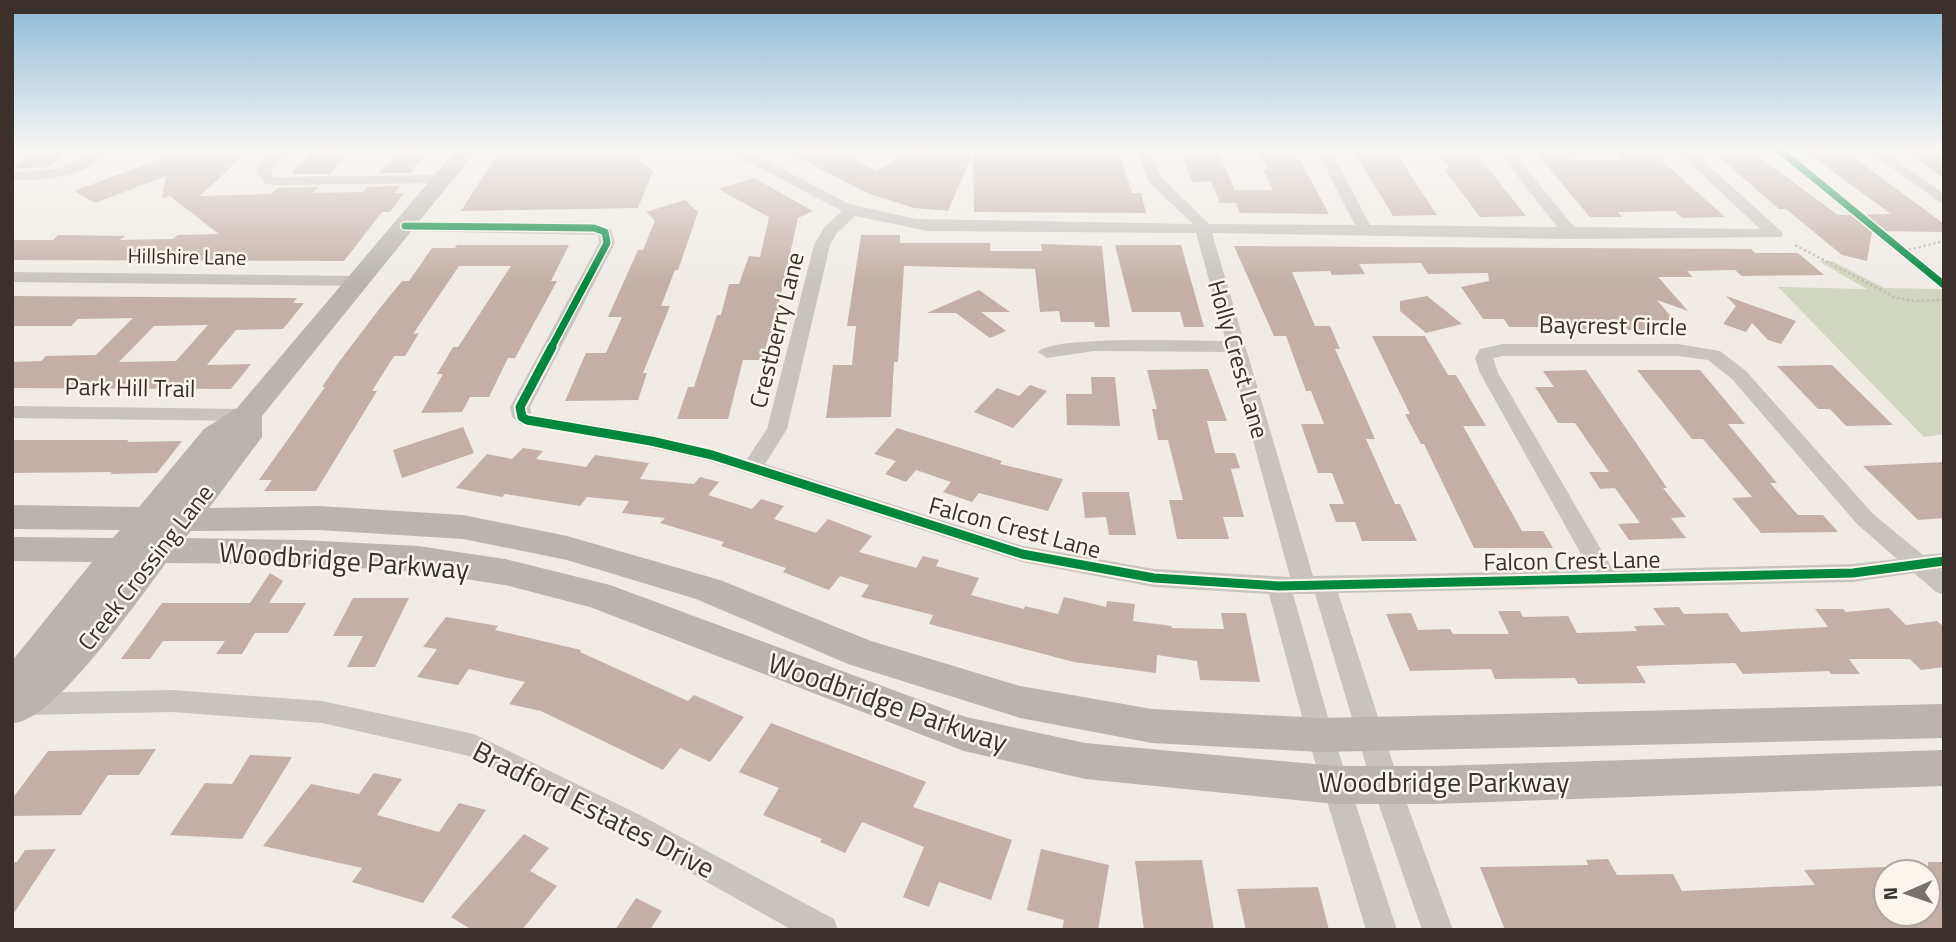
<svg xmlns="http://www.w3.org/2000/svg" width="1956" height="942" viewBox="0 0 1956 942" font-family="'Titillium Web',sans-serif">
	<rect width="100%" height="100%" fill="#f0ebe5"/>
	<path fill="#d1d6bf" d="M1818 261H1832L1884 288 1944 289V434L1924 437 1778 287 1867 289Z"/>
	<g fill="#c3afa7" fill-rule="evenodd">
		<path d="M165 151H248L200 196 271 194 278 188 318 187 313 193 363 192 367 187 400 186 395 193H404L390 212H382L344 261 12 260V240H53L58 235 125 236 120 240 173 239 178 235 219 234 170 196 162 198 166 176 95 203 74 191 166 157Z"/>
		<path d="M313 151H350L330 174H291Z"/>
		<path d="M400 151H428L410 173H379Z"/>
		<path d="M785 151H836L876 171 912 151 1120 154 1132 193H1141L1146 213 974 212 973 153 948 211 914 208 870 194Z"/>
		<path d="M1616 151H1651L1725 217 1682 218 1675 211 1618 212 1622 217H1590L1537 154 1568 155 1572 160H1623Z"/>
		<path d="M1712 151H1751L1838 215 1891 214 1805 151H1832L1843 159 1855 158 1944 224V232L1872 231 1867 261 1842 255 1786 209H1779Z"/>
		<path d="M1903 151H1944V178Z"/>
		<path d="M68 152 49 167 12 169 33 153Z"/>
		<path d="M631 152 653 171 638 208 461 211 498 153Z"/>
		<path d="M1181 152H1218L1235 190H1273L1263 169H1267L1259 153H1292L1295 158H1299L1329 214 1240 213 1236 203H1220L1211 181 1192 182Z"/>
		<path d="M1355 153H1396L1437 215 1393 216Z"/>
		<path d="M1438 153H1476L1526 216 1480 217 1444 169H1450Z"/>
		<path d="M754 178 813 211 798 218 771 339H768L762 360H743L728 419H677L688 387H694L717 315H721L729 284H739L749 256 760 257 769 217 718 189Z"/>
		<path d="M685 200 698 212 678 270H675L661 306H670L643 373H647L638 400 565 401 586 353H606L622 317H608L638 250H643L655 221 646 212Z"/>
		<path d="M861 235H900V243H990V251H1042L1041 244 1102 246 1110 327H1095L1094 322H1061L1059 311 1040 312 1035 269 904 266 898 362H894L891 417 826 418 833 365H852L856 326H847Z"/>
		<path d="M457 245H569L551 281H557L515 358H508L489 397H470L462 412 421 413 443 374H437L453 347H458L511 266H459L413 334 419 333 405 356H394L372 391H377L316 491H264L272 480H259L325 387H322L339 362 380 308 402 281H409L432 248H455Z"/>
		<path d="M1115 245H1181L1204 327H1184L1180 312H1132Z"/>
		<path d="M1234 246 1751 249 1755 253H1798L1824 275 1742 276 1735 270 1687 271 1693 277H1658L1688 311 1657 300 1678 325H1645L1649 331 1628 330 1620 320H1582L1589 330H1566L1564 327H1509L1504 319H1483L1461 287 1489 281 1488 273 1428 274 1421 263 1359 264 1365 274 1332 275 1330 271 1292 272 1315 326H1330L1340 349H1335L1375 439H1366L1395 504H1400L1417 541H1362L1355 522H1336L1329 504H1344L1332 473H1318L1301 424H1324L1311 391H1306L1286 336H1274Z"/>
		<path d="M979 290 1010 312H981L1006 331 990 338 956 313H927Z"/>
		<path d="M12 296 297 298 293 303H304L283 329 236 330 207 365 251 364 231 389 12 388V362L41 361 46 356 96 355 133 318 78 319 71 326H12ZM208 325 176 361 119 362 154 326Z"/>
		<path d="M1427 296 1462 324 1426 333 1400 311V301Z"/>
		<path d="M1726 296 1796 321 1781 344 1768 340 1752 323 1746 332 1723 324 1736 306Z"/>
		<path d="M1372 336H1425L1448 375H1456L1486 426H1463L1522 531H1543L1553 548H1474L1424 444H1421L1405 414H1410Z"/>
		<path d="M1832 365 1893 425 1846 426 1830 409H1818L1777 366Z"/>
		<path d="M1208 369 1227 421H1207L1215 453H1235L1240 468 1231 469 1244 517H1223L1229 539H1177L1169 500H1183L1168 440H1158L1152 409H1157L1147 370Z"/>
		<path d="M1586 370 1667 488H1663L1686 517 1671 518 1686 538 1629 540 1618 524 1640 523 1615 488 1600 489 1589 472H1609L1575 423H1558L1535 387H1554L1543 371Z"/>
		<path d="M1637 370H1700L1745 424H1728L1777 483H1770L1798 515H1823L1838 532 1761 533 1732 498 1752 497 1703 439H1692Z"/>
		<path d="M1091 377H1115L1120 426 1067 425 1066 394H1092Z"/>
		<path d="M1030 385 1047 391 1013 428 974 412 997 388 1019 396Z"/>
		<path d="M463 427 474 453 402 478 393 450Z"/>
		<path d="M897 428 1002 461 1000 464 1063 479 1048 511 979 493 972 502 943 492 951 482 916 470 906 482 885 474 896 461 874 454Z"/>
		<path d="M12 440H129L127 442 182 441 157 473 110 474 112 472 12 473Z"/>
		<path d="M523 448 543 451 536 459 586 467 595 455 649 463 640 479 694 484 700 477 719 482 708 495 752 509 761 499 784 506 774 519 816 533 828 519 872 536 859 552 916 568 923 556 939 560 936 566 979 578 971 595 1024 609 1025 606 1058 614 1064 597 1106 607 1107 601 1135 604 1133 621 1172 626 1171 628 1224 629 1221 613H1246L1260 682 1200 680 1197 661 1157 655 1156 673 1074 662 929 624 933 615 861 597 869 585 840 576 829 590 783 572 786 568 721 546 724 542 660 523 665 518 622 513 629 501 587 497 580 506 505 494 502 497 456 488 487 454 512 459Z"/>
		<path d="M1944 462V518L1918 520 1863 466Z"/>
		<path d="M1082 492H1129L1136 535H1109L1106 517 1085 518Z"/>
		<path d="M270 573 283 581 269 603H306L288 633H255L242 654H216L225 641H163L150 659H121L162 603H250Z"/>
		<path d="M353 598H409L375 667H347L363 636H333Z"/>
		<path d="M1679 607 1684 614 1727 613 1741 632 1828 627 1815 609H1843L1846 612 1889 608 1906 625 1937 621 1944 627V667L1921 670 1910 659H1849L1860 674H1831L1829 671 1743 674 1735 663 1636 666 1646 683 1578 684 1575 678 1495 679 1491 669 1410 671 1386 614 1411 613 1418 630 1450 629 1453 634H1509L1498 611H1520L1523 617 1568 616 1577 633 1637 631 1634 626 1665 625 1653 608Z"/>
		<path d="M446 617 498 626 495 630 581 650 580 652 688 701 694 695 744 717 710 762 680 748 663 770 541 711 509 704 525 682 469 669 458 685 417 677 437 649 423 647Z"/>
		<path d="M771 723 926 782 913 807 1012 840 991 900 939 882 929 907 903 897 924 847 862 822 845 853 820 842 822 839 763 815 779 788 739 772Z"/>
		<path d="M156 749 139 775H108L81 815 12 816V799L48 751Z"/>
		<path d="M250 755 292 757 242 839 170 835 205 783 232 784Z"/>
		<path d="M374 773 402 779 377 815 439 832 459 803 486 810 423 903 352 882 362 868 263 846 311 784 359 794Z"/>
		<path d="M524 834 549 848 530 871 557 886 522 930H472L451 917Z"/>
		<path d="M56 849 12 916V862H17L25 850Z"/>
		<path d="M1041 849 1109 865 1098 930H1062L1064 920 1027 910Z"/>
		<path d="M1608 859 1617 875 1673 874 1682 891 1815 885 1804 870 1886 867V914H1928V862H1944V930H1505L1480 867 1588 865 1586 860Z"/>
		<path d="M1202 860 1214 930H1144L1135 861Z"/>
		<path d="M1318 887 1329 930H1246L1237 889Z"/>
		<path d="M636 898 662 911 650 930H615Z"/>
	</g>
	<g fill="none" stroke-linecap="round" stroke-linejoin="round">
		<g stroke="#c2bbb6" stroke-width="2.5" stroke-dasharray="2.5 2.5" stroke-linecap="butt">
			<path d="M1795 245 1894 297 1913 301 1944 300"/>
			<path d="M1904 251 1944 241"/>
		</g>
		<g fill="#c9c3be" fill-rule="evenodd">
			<path d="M94 151H110C86 178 46 180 12 180V172L58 169Z"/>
			<path d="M273 151H288L270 172 275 177 444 175 451 179 444 183 271 185 266 184 256 172 262 161Z"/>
			<path d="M727 151 752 153 849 204 916 219 1193 224 1149 182 1137 151H1151L1161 177 1209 224 1355 225 1317 151H1331L1370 225 1557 227 1498 151H1512L1574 227 1760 229 1677 151H1692L1781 231 1783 234 1781 237 1571 239 1212 233 1313 576 1590 570 1480 373 1475 358 1480 349 1503 344H1678L1720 351 1746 371 1873 514 1923 555 1944 553V569L1940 570 1944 573V595L1936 592 1914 573 1853 582 1338 593 1400 785 1453 930H1422L1372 785 1315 594H1293L1333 735 1397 930H1366L1307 735 1269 594 1154 587 1022 562 708 461 651 448 520 424 512 417 510 407 599 243 598 235 405 231 397 226 405 221 594 223 611 229 615 243 530 407 531 414 651 434 747 459 767 429 814 245 824 228 842 211ZM855 216 928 231 1196 233 1226 341C1196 341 1052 335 1038 352L1047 358 1094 351 1229 352 1290 577 1154 569 1023 546 765 464 787 429 830 245 837 233ZM1503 356H1678L1708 360 1732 379 1857 524 1897 559 1853 564 1613 570 1498 373 1493 358Z"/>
			<path d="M1868 151H1884L1944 194V205Z"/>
			<path d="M12 272 360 276 368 281 360 286 12 282Z"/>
			<path d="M12 406 247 409 254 411 257 415 254 419 247 421 12 418Z"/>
			<path d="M172 690 322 701 474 734 640 815 834 919 838 930H792L620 833 469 756 322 723 172 712 21 715 12 712V696L21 693Z"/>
		</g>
		<path fill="#bab3ae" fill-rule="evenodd" d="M455 151H476L262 416V437L209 508 319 506 463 515 567 536 720 580 871 641 1020 686 1152 709 1320 718 1944 704V738L1320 752 1152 743 1020 718 848 664 696 599 567 560 463 539 319 530 191 531 185 538 302 540 418 546 505 559 610 585 966 717 1085 743 1336 766H1435L1944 750V786L1435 804H1336L1085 779 964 751 590 607 505 585 418 572 302 564 166 563C141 596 52 725 12 723V661L92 562 12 561V537L113 538 120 530 12 529V505L139 507 204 429 237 408Z"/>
		<g stroke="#fbf5ee" stroke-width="10">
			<g id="cycleway-far1">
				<path d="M1781 151 1944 285"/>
				<path d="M405 226 594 228 605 232 607 243 551 348"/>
			</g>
		</g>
		<g stroke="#fbf5ee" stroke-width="13">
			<path id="cycleway" d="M552 347 520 407 522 417 527 420 651 441 712 455 1022 554 1154 578 1279 586 1853 573 1944 561"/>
		</g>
		<use href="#cycleway-far1" stroke="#00873e" stroke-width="7"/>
		<use href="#cycleway" stroke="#00873e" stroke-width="9"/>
	</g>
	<linearGradient id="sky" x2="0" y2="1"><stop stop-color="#8bbad8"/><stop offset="0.53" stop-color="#f8f6f3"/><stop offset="1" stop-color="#f8f6f3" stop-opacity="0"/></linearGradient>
	<rect width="1956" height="283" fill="url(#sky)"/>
	<g text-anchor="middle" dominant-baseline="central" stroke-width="5" stroke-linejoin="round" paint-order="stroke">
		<g font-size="21" fill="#3b302b" stroke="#fbf5ee">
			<text transform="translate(187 256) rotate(1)">Hillshire Lane</text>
		</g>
		<g font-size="24" fill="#3b302b" stroke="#fbf5ee">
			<text transform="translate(1613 325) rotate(1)">Baycrest Circle</text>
			<text transform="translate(776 330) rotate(-76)">Crestberry Lane</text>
			<text transform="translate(1239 359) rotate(74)">Holly Crest Lane</text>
			<text transform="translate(130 387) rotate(1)">Park Hill Trail</text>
			<text transform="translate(1015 527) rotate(15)">Falcon Crest Lane</text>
			<text transform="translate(1572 560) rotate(-1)">Falcon Crest Lane</text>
			<text transform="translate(145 567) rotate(-52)">Creek Crossing Lane</text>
		</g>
		<g font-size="28" fill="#3b302b" stroke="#fbf5ee">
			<text transform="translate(344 560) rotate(4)">Woodbridge Parkway</text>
			<text transform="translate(888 702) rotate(19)">Woodbridge Parkway</text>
			<text x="1444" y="781">Woodbridge Parkway</text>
			<text transform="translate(594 809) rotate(27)">Bradford Estates Drive</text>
		</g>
	</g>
	<rect width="1956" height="942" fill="none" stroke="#3b302b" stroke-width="28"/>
	<g transform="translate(1907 893) rotate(268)"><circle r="33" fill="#fbf5ee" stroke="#aea6a0" stroke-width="2"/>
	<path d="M0-5L12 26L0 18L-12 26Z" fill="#7a716c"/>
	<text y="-10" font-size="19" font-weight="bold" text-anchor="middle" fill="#3b302b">N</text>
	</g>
</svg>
